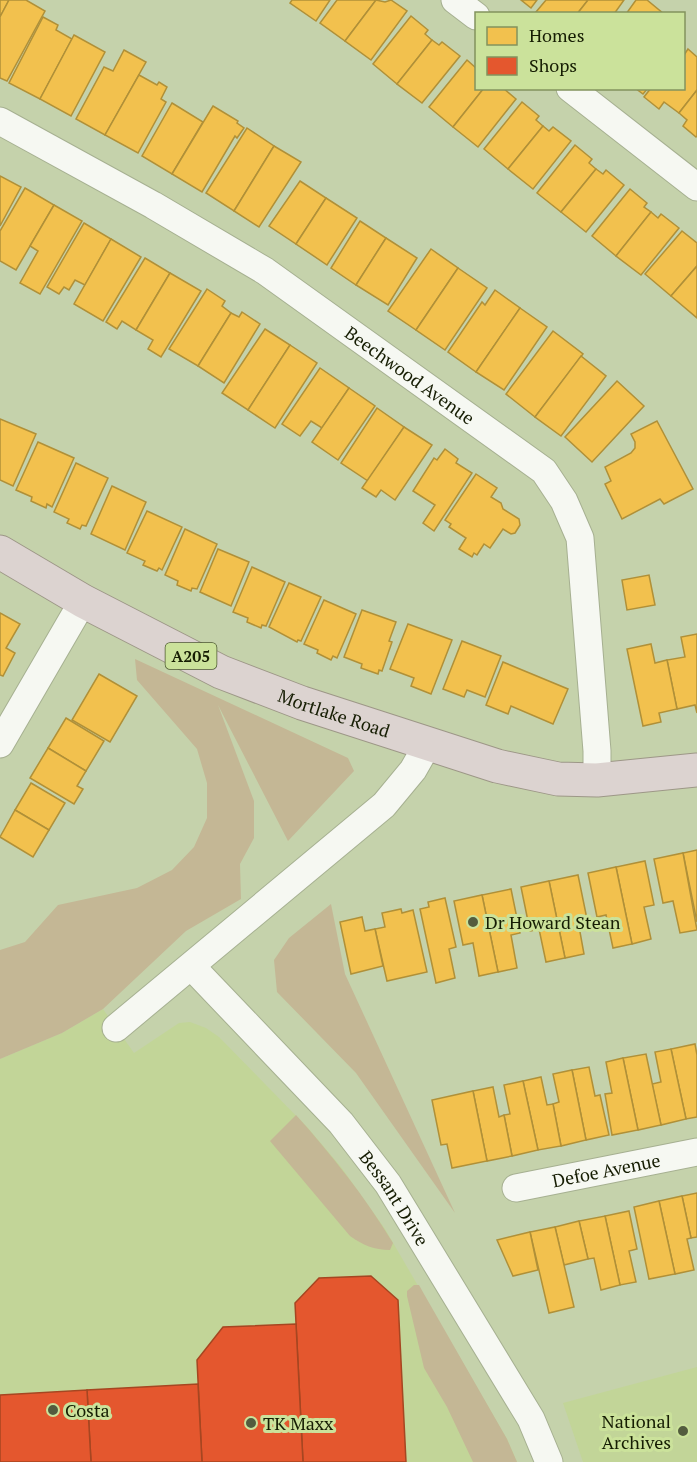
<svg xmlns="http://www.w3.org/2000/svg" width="697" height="1462" viewBox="0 0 697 1462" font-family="'PT Serif',serif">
	<rect width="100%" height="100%" fill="#c5d2ab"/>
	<g fill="#c2d598">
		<path d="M103 1009 134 1053 179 1023 190 1022 206 1028 219 1037 308 1128 341 1167 385 1229 507 1439 517 1462H0V1059L62 1033Z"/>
		<path d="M697 1367V1462H583L563 1403Z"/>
	</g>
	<g fill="#c4b795">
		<path d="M135 659 348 758 354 771 288 841 218 705 254 801V838L240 864 241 899 186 931 103 1009 62 1033 0 1059V950L25 942 58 905 137 888 172 870 194 847 207 818V783L197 749 137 680Z"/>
		<path d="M331 904 345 974 455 1213 356 1073 277 992 274 960 289 938Z"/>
		<path d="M296 1115C332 1155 365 1197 393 1243L390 1250C374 1250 363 1245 350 1236L270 1141Z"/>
		<path d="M414 1285H419L424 1294 507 1439 517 1462H473L447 1407 424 1368 407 1296V1291Z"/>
	</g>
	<g fill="#f2c14e" stroke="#b09038" stroke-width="1.5">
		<path d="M0 0H9L0 17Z"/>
		<path d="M9 0H26L45 11 7 81 0 78V17Z"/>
		<path d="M292 0H330L316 21 290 3Z"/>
		<path d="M337 0H376L345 41 320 23Z"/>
		<path d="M376 0 385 2 391 0 407 11 371 60 345 41Z"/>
		<path d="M521 0H537L531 8Z"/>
		<path d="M546 0H588L577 14H538L536 12Z"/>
		<path d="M588 0H624L614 14H577Z"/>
		<path d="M636 0H647L664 14H626Z"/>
		<path d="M411 16 428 30 425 34 432 40 397 84 373 64Z"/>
		<path d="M43 17 58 25 56 30 72 39 40 99 9 83Z"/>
		<path d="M74 35 105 52 71 116 40 99Z"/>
		<path d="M432 40 439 45 442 42 460 56 422 103 397 84Z"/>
		<path d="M688 49 697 57V90L679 113 664 102 659 109 644 97 651 88H684V55Z"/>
		<path d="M124 50 146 62 105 135 76 119 104 67 113 71Z"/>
		<path d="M467 60 476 68V88H484L453 127 429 107Z"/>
		<path d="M139 75 157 85 159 82 167 87 161 99 166 102 138 153 105 135Z"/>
		<path d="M484 88H503L516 99 478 147 453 127Z"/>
		<path d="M635 88H648L643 94Z"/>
		<path d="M697 90V136L696 137 683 126 687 120 679 113Z"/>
		<path d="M522 102 539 116 536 120 543 126 508 169 484 149Z"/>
		<path d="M172 103 203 122 172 174 142 156Z"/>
		<path d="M213 106 238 121 237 123 244 128 237 138 235 136 202 192 172 174Z"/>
		<path d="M543 126 549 131 553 127 571 141 533 189 508 169Z"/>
		<path d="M247 128 274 146 234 211 206 193Z"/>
		<path d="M575 145 592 159 589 163 596 169 561 212 537 193Z"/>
		<path d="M274 146 301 162 259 227 234 211Z"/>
		<path d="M596 169 603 174 606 170 624 185 586 232 561 212Z"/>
		<path d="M0 176 21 187 0 226Z"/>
		<path d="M300 181 326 198 296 244 269 226Z"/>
		<path d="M25 188 54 205 16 270 0 261V231Z"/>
		<path d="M630 189 647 203 644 207 651 212 616 256 592 236Z"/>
		<path d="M326 198 357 218 327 265 296 244Z"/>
		<path d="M54 205 82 221 40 294 20 283 38 251 30 246Z"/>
		<path d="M651 212 658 218 661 214 679 228 641 275 616 256Z"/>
		<path d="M360 221 386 238 356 285 331 268Z"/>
		<path d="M84 223 111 239 85 285 75 280 69 290 64 287 59 294 47 287Z"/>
		<path d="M682 231 697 243V266L671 296 645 274Z"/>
		<path d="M386 238 417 258 388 305 356 285Z"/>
		<path d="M111 239 141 257 103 321 74 304Z"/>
		<path d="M431 249 458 268 416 330 388 311Z"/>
		<path d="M145 258 170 273 136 330 122 321 117 329 106 322Z"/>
		<path d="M697 266V318L671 296Z"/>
		<path d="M458 268 487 288 445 350 416 330Z"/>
		<path d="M170 273 201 291 161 357 148 349 153 340 136 330Z"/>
		<path d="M207 289 225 301 222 306 231 313 198 366 169 349Z"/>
		<path d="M495 290 520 308 476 372 448 352 482 302 485 305Z"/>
		<path d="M520 308 547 327 504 390 476 372Z"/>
		<path d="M242 312 260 324 224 383 198 366 231 313 239 317Z"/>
		<path d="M265 329 290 345 248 410 222 393Z"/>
		<path d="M553 331 583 354 535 417 506 394Z"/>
		<path d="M290 345 317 363 275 428 248 410Z"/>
		<path d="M581 356 606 376 561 436 535 417Z"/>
		<path d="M320 368 349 388 322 428 311 421 300 436 282 424Z"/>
		<path d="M617 381 644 406 592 462 565 437Z"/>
		<path d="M349 388 375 406 338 460 312 442Z"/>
		<path d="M377 408 404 427 368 481 341 463Z"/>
		<path d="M0 419 36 434 13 486 0 480Z"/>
		<path d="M657 421 693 489 664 504 660 499 622 519 605 484 611 481 605 467 631 453 635 448V442L631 434Z"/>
		<path d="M404 427 432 445 395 500 381 490 376 497 362 488Z"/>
		<path d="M38 442 74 458 52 507 47 504 46 508 31 501 32 497 16 490Z"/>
		<path d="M445 449 458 459 456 463 472 473 434 531 423 523 435 505 413 491 434 458 437 460Z"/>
		<path d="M76 463 108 478 86 526 82 525 80 529 67 523 69 519 54 512Z"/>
		<path d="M476 474 497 488 491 497 501 503 503 509 519 519 520 525 515 533 511 534 503 529 490 548 484 544 477 555 474 553 472 557 459 549 466 538 449 527 451 524 445 520Z"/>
		<path d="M112 486 146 502 125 550 91 534Z"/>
		<path d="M147 511 182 527 162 570 159 568 157 571 143 565 145 561 127 553Z"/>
		<path d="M185 529 217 544 197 589 192 588 191 591 177 585 178 581 165 575Z"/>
		<path d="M218 549 249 562 231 606 200 592Z"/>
		<path d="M252 567 285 582 266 626 262 625 261 628 247 622 248 618 233 612Z"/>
		<path d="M649 575 655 605 627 610 622 580Z"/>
		<path d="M289 583 321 597 301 641 298 640 297 642 269 627Z"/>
		<path d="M324 600 356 614 337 658 333 656 331 660 317 653 318 650 304 644Z"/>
		<path d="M362 610 396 622 389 641 392 642 382 671 379 670 378 674 361 668 362 664 344 657Z"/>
		<path d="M0 613 20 624 6 648 15 653 3 676 0 675Z"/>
		<path d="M408 624 452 640 431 694 411 686 414 678 390 669Z"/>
		<path d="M697 634V713L695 705 677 709 667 660 685 657 681 637Z"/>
		<path d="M462 641 501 656 485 697 467 690 464 697 443 689Z"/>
		<path d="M651 644 655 663 667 660 677 709 659 713 661 722 643 726 627 649Z"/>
		<path d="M503 662 568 689 553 724 511 706 508 714 486 705Z"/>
		<path d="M99 674 137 696 110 742 72 720Z"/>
		<path d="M66 718 104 741 86 771 48 748Z"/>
		<path d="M48 748 86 771 77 786 83 789 74 804 30 778Z"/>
		<path d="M31 783 65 803 49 830 15 810Z"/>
		<path d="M15 810 49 830 33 857 0 837Z"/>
		<path d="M697 850V922L683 853Z"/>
		<path d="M683 853 697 930 680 933 673 901 663 903 654 859Z"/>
		<path d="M645 861 654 905 644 907 651 939 632 944 616 867Z"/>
		<path d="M616 867 632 944 613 948 606 915 597 917 588 873Z"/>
		<path d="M578 875 587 919 578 921 584 954 565 958 549 881Z"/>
		<path d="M549 881 565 958 546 962 539 929 530 931 521 887Z"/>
		<path d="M511 889 520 933 511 935 517 968 498 972 482 895Z"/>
		<path d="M482 895 498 972 479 976 473 943 463 945 454 901Z"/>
		<path d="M445 898 456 947 449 949 455 978 436 983 420 909 429 907 428 902Z"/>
		<path d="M401 909 402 913 413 910 427 972 387 981 375 929 385 927 382 913Z"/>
		<path d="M362 917 365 931 375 929 383 966 351 974 340 922Z"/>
		<path d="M695 1044 697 1055V1117L686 1119 671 1049Z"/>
		<path d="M671 1049 686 1119 661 1125 652 1084 661 1082 655 1052Z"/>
		<path d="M646 1054 661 1125 638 1130 623 1058Z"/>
		<path d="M623 1058 638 1130 612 1135 605 1094 612 1093 606 1062Z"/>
		<path d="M589 1067 595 1096 600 1095 609 1135 586 1140 572 1070Z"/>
		<path d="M572 1070 586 1140 561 1146 553 1104 559 1102 553 1074Z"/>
		<path d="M541 1077 547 1105 553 1104 561 1146 538 1150 523 1081Z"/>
		<path d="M523 1081 538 1150 512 1156 504 1115 510 1114 504 1085Z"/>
		<path d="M493 1087 499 1117 504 1115 512 1156 487 1161 473 1091Z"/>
		<path d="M473 1091 487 1161 452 1168 447 1144 441 1145 432 1100Z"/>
		<path d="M697 1193V1237L691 1238 682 1196Z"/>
		<path d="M682 1196 691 1238 687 1239 694 1270 675 1274 659 1201Z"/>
		<path d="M659 1201 675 1274 649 1279 634 1207Z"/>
		<path d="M629 1211 637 1249 629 1251 636 1282 620 1285 605 1216Z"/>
		<path d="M605 1216 620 1285 601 1290 594 1258 588 1259 579 1221Z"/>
		<path d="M579 1221 588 1259 564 1265 555 1227Z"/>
		<path d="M555 1227 574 1307 549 1313 530 1232Z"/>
		<path d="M530 1232 538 1270 513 1276 497 1240Z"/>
	</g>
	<g fill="#e4572e" stroke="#a64621" stroke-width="1.5">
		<path d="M371 1276 398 1300 406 1462H303L295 1303 319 1278Z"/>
		<path d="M296 1324 303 1462H202L197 1360 223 1327Z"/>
		<path d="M198 1384 202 1462H91L87 1390Z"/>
		<path d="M87 1390 91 1462H0V1395Z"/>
	</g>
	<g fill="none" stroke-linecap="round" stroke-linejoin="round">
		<g stroke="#a6b091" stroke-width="29">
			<g id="street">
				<path d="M455 0 476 16"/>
				<path d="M570 88 697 187"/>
				<path id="s1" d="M0 121 153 205 265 271 544 471 564 501 580 538 597 751V780"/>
				<path d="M0 744 83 601"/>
				<path id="s2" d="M192 967 341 1123 388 1184 531 1419 549 1462"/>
				<path d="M116 1028 384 805 413 770 429 742"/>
				<path id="s3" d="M516 1188 697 1152"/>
			</g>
		</g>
		<g stroke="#9d9787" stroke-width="35">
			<g id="highway">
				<path id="s4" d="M0 552 83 601 221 672 302 703 497 766 558 779 597 780 697 770"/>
			</g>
		</g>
		<use href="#street" stroke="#f6f8f2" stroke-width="27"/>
		<use href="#highway" stroke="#dcd3d0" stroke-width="33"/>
	</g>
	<g fill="#535c3e" stroke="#cbe29b" stroke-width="2">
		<circle cx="473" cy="922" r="6"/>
		<circle cx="53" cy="1410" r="6"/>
		<circle cx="251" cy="1423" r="6"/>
		<circle cx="683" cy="1431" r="6"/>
	</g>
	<g text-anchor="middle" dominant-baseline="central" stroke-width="6" stroke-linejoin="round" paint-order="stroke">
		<rect fill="#cbe29b" stroke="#4c5831" stroke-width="1.5" x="165.5" y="643" width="51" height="26" rx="4.5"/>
		<g font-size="16" font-weight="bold" fill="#161d03">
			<text x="191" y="656">A205</text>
		</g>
		<g font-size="18" fill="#161d03" stroke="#cbe29b">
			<text stroke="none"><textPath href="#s1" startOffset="483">Beechwood Avenue</textPath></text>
			<text stroke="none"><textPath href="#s4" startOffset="372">Mortlake Road</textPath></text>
			<text stroke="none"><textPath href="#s3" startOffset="92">Defoe Avenue</textPath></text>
			<text stroke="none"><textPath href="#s2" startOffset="308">Bessant Drive</textPath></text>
		</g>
		<g font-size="18" fill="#161d03" stroke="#cbe29b" text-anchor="start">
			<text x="485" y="922">Dr Howard Stean</text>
			<text x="65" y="1410">Costa</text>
			<text x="671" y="1421" text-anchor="end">National<tspan x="671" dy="21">Archives</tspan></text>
			<text x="263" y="1423">TK Maxx</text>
		</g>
	</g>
	<rect x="475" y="12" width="210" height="78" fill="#cbe29b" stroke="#83935e" stroke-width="1.5"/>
	<rect x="487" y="27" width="30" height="18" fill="#f2c14e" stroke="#83935e" stroke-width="1.5"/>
	<text x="529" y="42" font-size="18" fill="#161d03">Homes</text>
	<rect x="487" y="57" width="30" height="18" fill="#e4572e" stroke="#83935e" stroke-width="1.5"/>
	<text x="529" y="72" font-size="18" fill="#161d03">Shops</text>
</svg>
